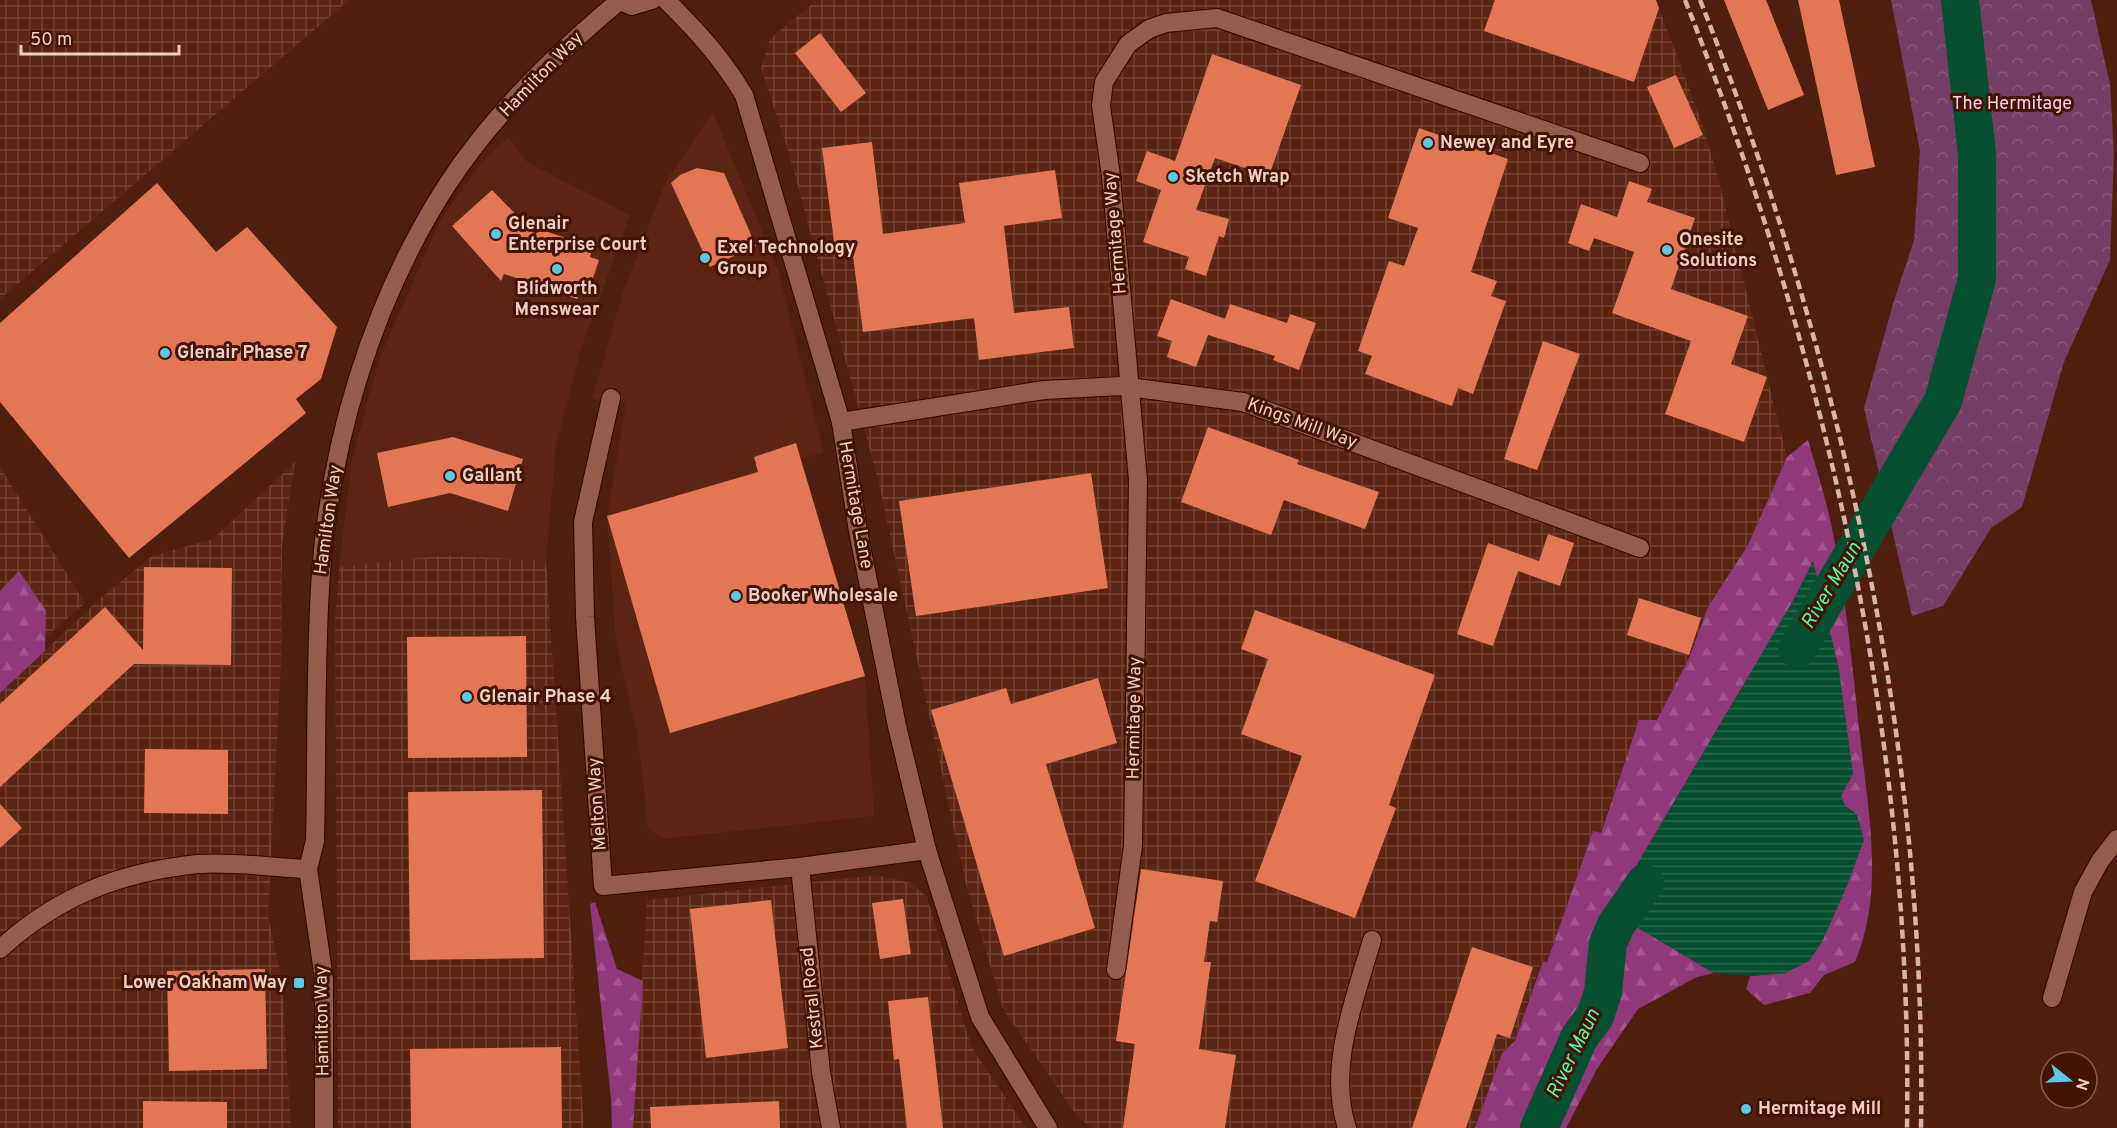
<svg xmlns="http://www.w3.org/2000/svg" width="2117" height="1128" viewBox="0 0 2117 1128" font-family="Overpass,sans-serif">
	<defs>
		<pattern id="industrial-grid" width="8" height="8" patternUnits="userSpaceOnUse" patternTransform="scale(1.5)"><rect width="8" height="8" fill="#5c2412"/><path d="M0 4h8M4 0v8" fill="none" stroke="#744333"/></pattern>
		<pattern id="forest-firs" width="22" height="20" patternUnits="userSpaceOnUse" patternTransform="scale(1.5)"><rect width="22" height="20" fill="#90387a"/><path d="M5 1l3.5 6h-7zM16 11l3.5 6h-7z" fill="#a0548b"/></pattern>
		<pattern id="park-crowns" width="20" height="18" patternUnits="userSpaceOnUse" patternTransform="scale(1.5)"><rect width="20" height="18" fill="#743e65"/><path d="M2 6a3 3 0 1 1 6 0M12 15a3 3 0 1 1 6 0" fill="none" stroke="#885979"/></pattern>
		<pattern id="water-rules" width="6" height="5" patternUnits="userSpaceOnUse" patternTransform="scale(1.5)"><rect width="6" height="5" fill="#065031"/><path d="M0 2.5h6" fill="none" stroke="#2b684d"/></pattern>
	</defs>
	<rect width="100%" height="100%" fill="#4e1e0e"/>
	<g fill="#5c2412">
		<path d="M713 112 779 273 824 453 801 458 865 676 874 816 662 839 648 828 638 738 616 642 607 516 626 403 592 399 623 292 666 181Z"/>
		<path d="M508 137 527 162 630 215 580 352 556 446 546 561 446 555 339 567 352 459 380 357 440 221 478 167Z"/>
	</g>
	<g fill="url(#industrial-grid)">
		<path d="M0 0H349L0 299Z"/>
		<path d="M817 0H1656L1701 120 1719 181 1787 457 1748 545 1708 607 1690 656 1657 720H1639L1600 833 1593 832 1547 962 1542 961 1515 1041 1502 1053 1475 1128H1092L1077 1116 1003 1009 966 885 879 484 789 154 761 68 770 39Z"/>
		<path d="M295 462 282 545 281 662 268 916 282 981 291 1128H0V693L96 602 152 556 213 539Z"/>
		<path d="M0 467 85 603 0 677Z"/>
		<path d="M446 555 546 561 584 1128H338L335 621 339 567Z"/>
		<path d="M877 875 911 883 927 897 971 1046 1026 1128H633L647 900Z"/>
	</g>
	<g fill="url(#forest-firs)">
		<path d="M1808 440C1817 471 1827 502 1833 533 1847 603 1853 675 1861 745 1869 816 1884 894 1855 962L1824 975 1810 993 1764 1005 1746 989 1750 976 1786 973 1845 806 1841 796 1839 670 1813 562 1793 601 1629 878 1616 924 1635 926 1714 973 1697 977 1638 1009 1597 1069 1566 1128H1475L1502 1053 1515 1041 1543 961 1547 962 1593 831 1601 833 1639 720H1657L1690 656 1708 607 1748 545 1787 457Z"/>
		<path d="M19 571 46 611 45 651 0 693V591Z"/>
		<path d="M595 902 617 969 643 981 633 1128H612L611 1099 590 904Z"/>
	</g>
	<path fill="url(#park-crowns)" d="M1891 0H2091L2110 84 2114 153 2110 260 2064 362 2022 507 1991 528 1943 606 1912 616 1864 408 1893 304 1914 240 1920 151Z"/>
	<path fill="url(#water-rules)" d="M1813 561 1839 670 1853 774 1841 796 1845 806 1857 814 1864 840 1847 886 1822 942 1809 961 1786 973 1750 976 1714 973 1635 926 1616 925 1629 878 1793 601Z"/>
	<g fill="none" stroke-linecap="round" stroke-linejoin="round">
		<g stroke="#065031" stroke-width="38">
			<path d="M1797 649 1943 401 1977 279V154L1960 0"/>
			<path d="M1539 1128 1579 1038 1595 1016 1603 992 1608 943 1616 925 1645 883"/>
		</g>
	</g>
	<g fill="#e37754">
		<path d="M1495 0H1656L1659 8 1634 82 1484 31Z"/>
		<path d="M1724 0H1766L1804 95 1768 110Z"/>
		<path d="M1798 0H1839L1875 167 1836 175Z"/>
		<path d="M820 33 866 93 841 112 795 53Z"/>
		<path d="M1212 54 1301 85 1269 176 1215 158 1196 210 1229 219 1224 238 1219 236 1206 276 1185 269 1189 257 1143 242 1161 190 1136 181 1147 151 1175 161Z"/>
		<path d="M1676 75 1703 135 1674 148 1647 87Z"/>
		<path d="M1419 128 1508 159 1471 272 1497 281 1491 296 1506 301 1473 394 1458 388 1452 406 1365 374 1372 356 1358 351 1389 261 1404 266 1418 228 1388 218Z"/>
		<path d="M872 142 883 234 965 223 959 183 1055 170 1062 218 1004 226 1014 313 1069 307 1074 348 979 360 974 318 863 332 853 256 836 257 822 148Z"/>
		<path d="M697 168 724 173 756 246 710 267 671 183 680 175Z"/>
		<path d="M1629 181 1652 189 1647 202 1695 218 1671 289 1748 316 1731 364 1767 377 1744 442 1665 414 1691 341 1612 313 1634 252 1594 238 1589 251 1568 243 1581 204 1617 217Z"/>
		<path d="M157 183 216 252 247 227 337 327 321 379 296 399 306 413 129 558 0 402V323Z"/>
		<path d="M492 190 535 234 542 230 593 247 590 257 599 260 591 284 584 281 577 299 504 274 501 281 452 226Z"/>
		<path d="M1171 299 1225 319 1230 304 1287 323 1290 314 1316 323 1299 370 1273 360 1275 356 1208 335 1196 367 1167 357 1172 341 1157 336Z"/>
		<path d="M1543 341 1580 354 1537 470 1504 459Z"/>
		<path d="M1208 427 1299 460 1297 464 1379 492 1365 529 1284 500 1271 535 1181 502Z"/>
		<path d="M453 437 523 459 508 511 450 493 388 507 377 453Z"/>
		<path d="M796 443 865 676 670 733 607 516 758 472 754 457Z"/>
		<path d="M1091 473 1108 588 916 616 899 501Z"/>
		<path d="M1548 534 1574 543 1560 586 1518 571 1493 646 1457 634 1488 543 1539 561Z"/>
		<path d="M144 567 232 568 231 665 134 664 0 787V704L105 607 143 650Z"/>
		<path d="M1639 598 1701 618 1689 655 1627 635Z"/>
		<path d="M1255 610 1435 675 1389 805 1396 808 1355 918 1255 881 1302 756 1241 734 1268 659 1241 649Z"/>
		<path d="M526 636 527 757 408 758 407 637Z"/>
		<path d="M1098 678 1117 743 1046 764 1095 928 1004 956 931 710 1006 688 1011 704Z"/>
		<path d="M145 749 228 750V814L144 813Z"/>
		<path d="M542 790 544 958 410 960 408 792Z"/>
		<path d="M0 804 22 828 0 848Z"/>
		<path d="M1141 869 1223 881 1217 922 1210 921 1204 962H1211L1199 1049 1236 1055 1225 1128H1123L1135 1044 1116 1041Z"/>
		<path d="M903 899 911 954 880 959 872 903Z"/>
		<path d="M771 900 788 1048 706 1058 690 909Z"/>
		<path d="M1472 947 1533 967 1510 1038 1497 1034 1466 1128H1412Z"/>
		<path d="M265 969 267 1069 169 1071 167 971Z"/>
		<path d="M928 997 943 1128H907L899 1059 894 1060 888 1001Z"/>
		<path d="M561 1047 562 1128H411L410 1049Z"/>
		<path d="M143 1101 227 1102V1128H143Z"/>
		<path d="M779 1101 780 1128H651L650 1107Z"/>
	</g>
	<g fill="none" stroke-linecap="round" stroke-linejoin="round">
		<g stroke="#320400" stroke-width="20">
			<g id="minor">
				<path d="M611 398 583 522 585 617 603 886 800 867 927 850"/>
				<path d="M841 422 1044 390 1121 386 1243 402 1640 548"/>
				<path d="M800 867 821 1072 831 1128"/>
				<path d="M0 949C58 896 120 872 198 864 233 861 273 868 308 869"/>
				<path d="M1116 970 1133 846 1138 480 1111 176 1101 106 1104 82 1128 44 1149 29 1166 23 1217 18 1640 163"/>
				<path d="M2052 998 2083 892 2100 861 2117 839"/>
				<path d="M1347 1128C1327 1067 1355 999 1372 940"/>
			</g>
		</g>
		<g stroke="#320400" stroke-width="20">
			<g id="tertiary">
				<path d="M618 0 632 6 652 0"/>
				<path d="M666 0C696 30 722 58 744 95L841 422 858 531 897 726 927 850 980 1017 1048 1128"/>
				<path d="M324 1128V979L308 869 315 841C317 757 315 672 320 588 328 448 371 303 447 185 493 114 555 55 619 1"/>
			</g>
		</g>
		<use href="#minor" stroke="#935c4b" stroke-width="18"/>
		<use href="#tertiary" stroke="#935c4b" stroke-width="18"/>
		<g stroke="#d7b4a9" stroke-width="4.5" stroke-dasharray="9 4.5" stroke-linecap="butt">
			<path d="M1685 0C1827 358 1913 742 1907 1128"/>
			<path d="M1700 0C1841 354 1927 746 1921 1128"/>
		</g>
	</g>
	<g fill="#5ac8e6" stroke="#431304" stroke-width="2">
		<circle cx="1428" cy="143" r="6"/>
		<circle cx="1173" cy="177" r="6"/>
		<circle cx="496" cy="234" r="6"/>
		<circle cx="1667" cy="250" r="6"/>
		<circle cx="705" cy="258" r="6"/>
		<circle cx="557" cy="269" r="6"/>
		<circle cx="165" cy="353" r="6"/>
		<circle cx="450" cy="476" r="6"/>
		<circle cx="736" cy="596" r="6"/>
		<circle cx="467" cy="697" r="6"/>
		<rect x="293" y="977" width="12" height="12" rx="3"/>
		<circle cx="1746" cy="1109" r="6"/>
	</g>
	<g text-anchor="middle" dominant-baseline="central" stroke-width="6" stroke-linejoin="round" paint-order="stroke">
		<g font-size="18" fill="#efcfc4" stroke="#431304">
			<text transform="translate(542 75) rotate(-46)">Hamilton Way</text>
			<text transform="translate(1116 233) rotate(-95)">Hermitage Way</text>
			<text transform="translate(1302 424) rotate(20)">Kings Mill Way</text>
			<text transform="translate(855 505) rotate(80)">Hermitage Lane</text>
			<text transform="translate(329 520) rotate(-82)">Hamilton Way</text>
			<text transform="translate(1135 718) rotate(-89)">Hermitage Way</text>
			<text transform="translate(598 804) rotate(-94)">Melton Way</text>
			<text transform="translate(813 998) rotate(-96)">Kestral Road</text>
			<text transform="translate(323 1021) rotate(-91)">Hamilton Way</text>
		</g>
		<g font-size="18" fill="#fdcdee" stroke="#431304">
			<text x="2012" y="104">The Hermitage</text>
		</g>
		<g font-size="18" font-weight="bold" fill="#efcfc4" stroke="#431304" text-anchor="start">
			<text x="1440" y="143">Newey and Eyre</text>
			<text x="1185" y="177">Sketch Wrap</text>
			<text x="508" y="224">Glenair<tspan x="508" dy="21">Enterprise Court</tspan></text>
			<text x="1679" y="240">Onesite<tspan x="1679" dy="21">Solutions</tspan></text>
			<text x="717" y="248">Exel Technology<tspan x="717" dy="21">Group</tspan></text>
			<text x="557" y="289" text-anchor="middle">Blidworth<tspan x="557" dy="21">Menswear</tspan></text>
			<text x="177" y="353">Glenair Phase 7</text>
			<text x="462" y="476">Gallant</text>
			<text x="748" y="596">Booker Wholesale</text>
			<text x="479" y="697">Glenair Phase 4</text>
			<text x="287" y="983" text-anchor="end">Lower Oakham Way</text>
			<text x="1758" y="1109">Hermitage Mill</text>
		</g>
		<g font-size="20" font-style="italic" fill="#56f7a9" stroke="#431304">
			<text transform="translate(1832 586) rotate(-59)">River Maun</text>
			<text transform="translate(1574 1054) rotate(-64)">River Maun</text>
		</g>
	</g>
	<g transform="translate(2069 1080) rotate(108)"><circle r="28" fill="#431304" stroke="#885e51" stroke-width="1.5"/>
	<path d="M0-4.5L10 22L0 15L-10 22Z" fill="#5ac8e6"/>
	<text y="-9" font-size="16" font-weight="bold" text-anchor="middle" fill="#efcfc4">N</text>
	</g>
	<path d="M21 45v9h158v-9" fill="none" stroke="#efcfc4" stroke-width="3"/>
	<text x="30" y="45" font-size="18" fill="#efcfc4" stroke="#431304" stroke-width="4.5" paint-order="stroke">50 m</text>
</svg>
